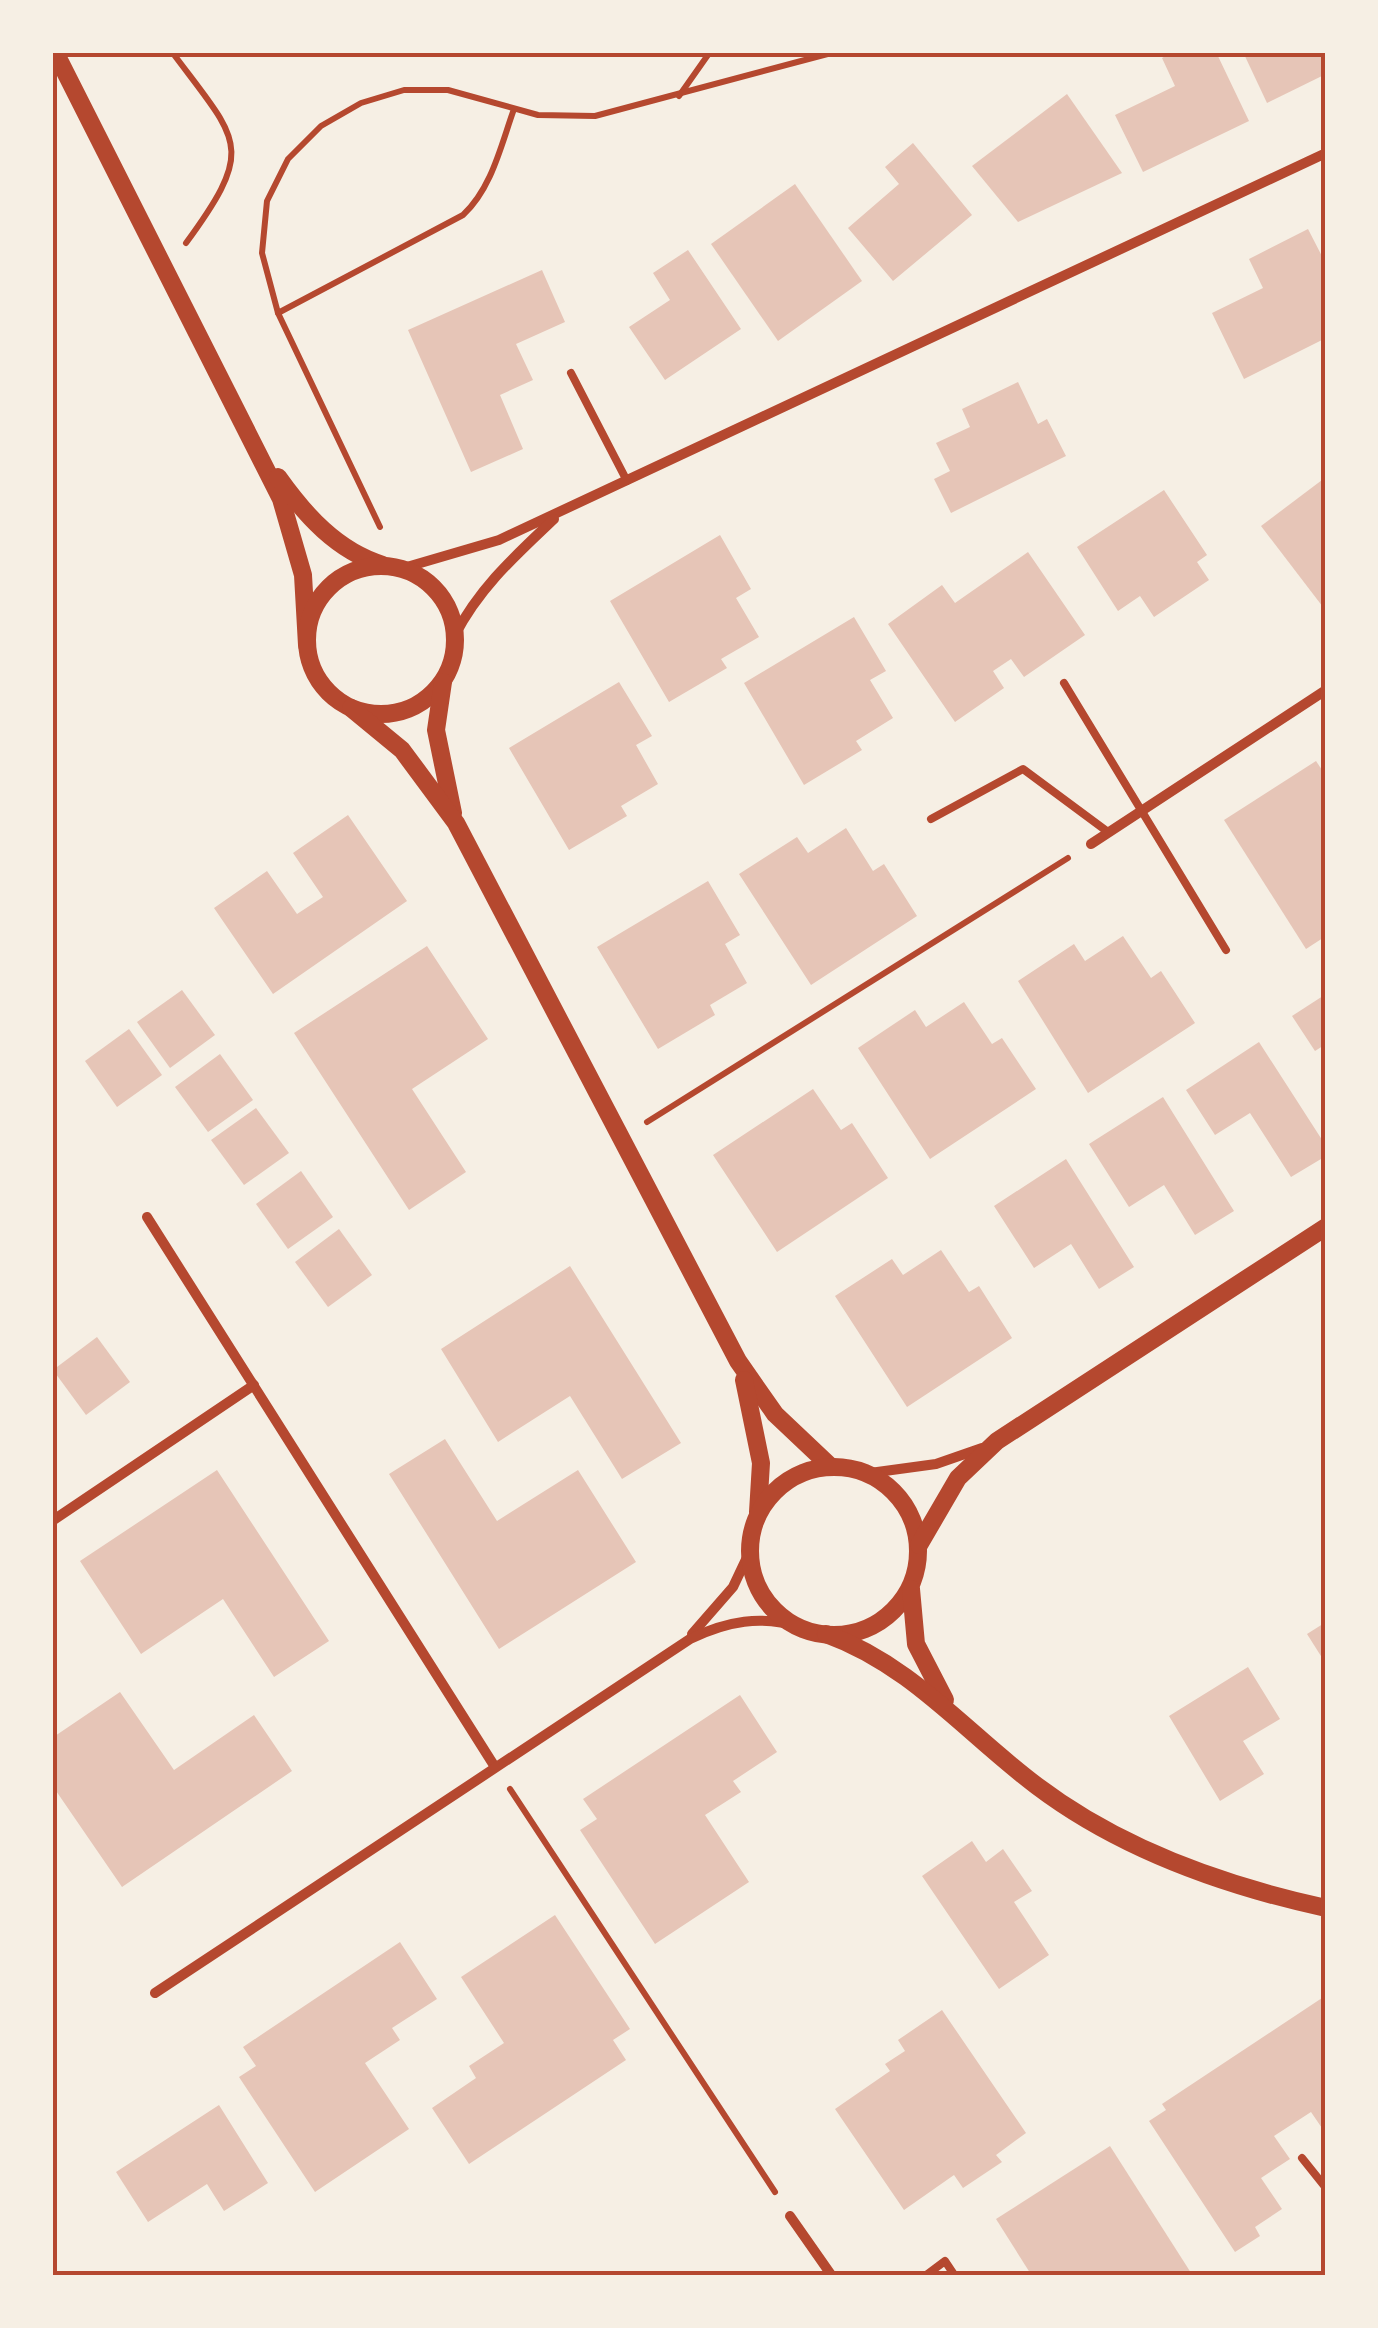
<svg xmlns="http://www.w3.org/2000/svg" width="1378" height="2328" viewBox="0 0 1378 2328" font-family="'Alegreya Sans',sans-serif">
	<rect width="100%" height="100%" fill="#f6efe4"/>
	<g fill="#e6c5b7">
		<path d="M1173 52H1216L1249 121 1143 172 1115 115 1175 86 1162 58Z"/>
		<path d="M1243 52H1326V74L1267 103Z"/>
		<path d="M1067 94 1122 173 1018 222 972 166Z"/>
		<path d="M913 143 972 215 893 281 848 228 899 184 885 167Z"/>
		<path d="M795 184 862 281 778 341 711 244Z"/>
		<path d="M1308 229 1326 264V338L1244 379 1212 313 1263 288 1249 259Z"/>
		<path d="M688 250 741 329 665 380 629 327 670 300 653 273Z"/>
		<path d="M542 270 565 322 516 344 533 380 500 395 523 449 471 472 408 330Z"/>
		<path d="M1018 382 1038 424 1047 419 1066 456 951 513 934 479 950 471 936 443 970 427 962 409Z"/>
		<path d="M1326 477V611L1261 526Z"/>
		<path d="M1164 490 1207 555 1197 562 1209 580 1154 617 1140 596 1118 611 1077 547Z"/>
		<path d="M720 535 751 589 736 598 759 637 721 659 727 668 669 702 610 601Z"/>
		<path d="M1028 552 1085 635 1024 677 1011 659 993 671 1004 688 955 722 888 624 942 585 955 603Z"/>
		<path d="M854 617 886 671 870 680 893 718 856 741 862 750 804 785 744 683Z"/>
		<path d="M619 682 652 736 636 745 658 784 621 806 627 816 569 850 509 748Z"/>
		<path d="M1316 761 1326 776V936L1306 949 1224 820Z"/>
		<path d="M348 815 407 901 273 994 214 908 267 871 297 914 323 897 293 853Z"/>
		<path d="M846 828 873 871 884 864 917 916 811 985 739 874 797 837 808 853Z"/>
		<path d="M708 881 740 935 725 944 747 983 710 1005 715 1015 658 1049 597 947Z"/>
		<path d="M1123 936 1151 978 1161 971 1195 1023 1088 1093 1018 981 1074 944 1085 961Z"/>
		<path d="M427 946 488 1039 412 1089 466 1172 409 1210 294 1033Z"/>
		<path d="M182 990 215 1035 170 1068 137 1022Z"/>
		<path d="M1326 994V1044L1315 1051 1292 1016Z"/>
		<path d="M964 1002 992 1044 1002 1038 1036 1089 930 1159 858 1048 915 1010 926 1027Z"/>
		<path d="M129 1029 162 1075 117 1107 85 1061Z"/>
		<path d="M1259 1042 1326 1146V1156L1291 1177 1250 1113 1215 1135 1186 1090Z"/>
		<path d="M220 1054 253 1100 208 1132 175 1087Z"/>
		<path d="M813 1089 841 1130 852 1123 888 1178 777 1252 713 1155Z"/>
		<path d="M1163 1097 1234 1211 1195 1235 1164 1185 1129 1207 1089 1144Z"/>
		<path d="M256 1108 289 1153 244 1185 211 1140Z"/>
		<path d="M1066 1159 1134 1267 1099 1289 1071 1244 1034 1268 994 1206Z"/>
		<path d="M301 1171 333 1217 288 1249 256 1204Z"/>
		<path d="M339 1229 372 1275 328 1307 295 1262Z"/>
		<path d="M941 1250 969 1292 979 1286 1012 1338 907 1407 835 1296 892 1259 903 1275Z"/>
		<path d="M570 1266 681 1443 622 1479 570 1396 498 1442 441 1349Z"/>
		<path d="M97 1337 130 1382 86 1415 53 1370Z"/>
		<path d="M445 1439 497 1521 578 1470 636 1562 499 1649 389 1474Z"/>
		<path d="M217 1470 329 1641 274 1677 223 1599 141 1654 80 1561Z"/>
		<path d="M1326 1622V1664L1307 1634Z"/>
		<path d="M1248 1667 1280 1719 1243 1741 1264 1774 1220 1801 1169 1716Z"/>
		<path d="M120 1692 174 1770 254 1715 292 1771 122 1887 52 1785V1738Z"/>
		<path d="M740 1695 777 1752 733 1781 741 1792 705 1815 749 1882 655 1944 580 1830 597 1819 583 1799Z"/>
		<path d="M972 1841 986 1862 1003 1849 1032 1891 1014 1902 1049 1955 999 1989 922 1876Z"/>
		<path d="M555 1915 630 2029 613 2040 626 2060 469 2164 432 2108 476 2078 469 2066 504 2043 461 1977Z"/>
		<path d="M400 1942 437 1999 392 2028 400 2040 365 2063 409 2129 315 2192 239 2077 256 2066 243 2047Z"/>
		<path d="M1322 1998 1326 2134 1311 2112 1274 2136 1290 2159 1261 2178 1282 2209 1255 2227 1260 2236 1235 2252 1149 2121 1166 2110 1162 2104Z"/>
		<path d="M942 2010 1026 2133 996 2155 1002 2162 963 2188 954 2175 904 2210 835 2109 890 2071 885 2064 905 2051 898 2040Z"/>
		<path d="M219 2105 268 2183 224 2211 207 2184 148 2222 116 2172Z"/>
		<path d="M1110 2146 1193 2276H1032L996 2219Z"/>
	</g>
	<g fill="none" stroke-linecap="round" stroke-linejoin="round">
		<g stroke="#b5482f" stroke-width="6">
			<path d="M172 52C239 142 257 146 186 243"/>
			<path d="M679 96 710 52"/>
			<path d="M278 313 463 215C492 188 501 145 514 109"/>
			<path d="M380 527 278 313 262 253 267 201 288 159 321 126 361 103 404 90H448L538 115 595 116 835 52"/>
			<path d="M647 1122 1068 858"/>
			<path d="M510 1789 775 2192"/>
		</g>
		<g stroke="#b5482f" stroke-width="8">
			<path d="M571 373 627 481"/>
			<path d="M1064 683 1226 950"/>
			<path d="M931 819 1023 769 1108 832"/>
			<path d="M1302 2158 1326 2188"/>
			<path d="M925 2276 945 2261 955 2276"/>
		</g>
		<g stroke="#b5482f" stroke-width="10">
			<path d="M400 569 499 540 1326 153"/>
			<path d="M455 635C480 587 515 556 554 519"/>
			<path d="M1091 844 1326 690"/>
			<path d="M147 1217 495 1767"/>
			<path d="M870 1473 936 1464 982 1448"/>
			<path d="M52 1521 254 1385"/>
			<path d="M692 1634 733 1587 751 1549"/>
			<path d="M155 1993 690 1639C727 1621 761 1615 800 1627"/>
			<path d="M790 2216 832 2276"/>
		</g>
		<g stroke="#b5482f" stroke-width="18">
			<path d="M55 52 281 499 303 575 307 645"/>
			<path d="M278 477C305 515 337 551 383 565"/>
			<circle cx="381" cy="640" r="74"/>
			<path d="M443 682 436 730 453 813"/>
			<path d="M351 708 402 750 456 823 738 1361 775 1414 830 1466"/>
			<path d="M744 1380 761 1463 758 1512"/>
			<circle cx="834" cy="1551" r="84"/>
			<path d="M919 1545 958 1478 997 1441 1326 1227"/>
			<path d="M911 1589 916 1644 945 1700"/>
			<path d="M826 1634C912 1665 966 1733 1037 1786 1119 1848 1225 1886 1326 1908"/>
		</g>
	</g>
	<rect width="1378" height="2328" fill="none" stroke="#f6efe4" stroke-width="110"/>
	<rect x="55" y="55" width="1268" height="2218" fill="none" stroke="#b5482f" stroke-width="4"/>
</svg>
